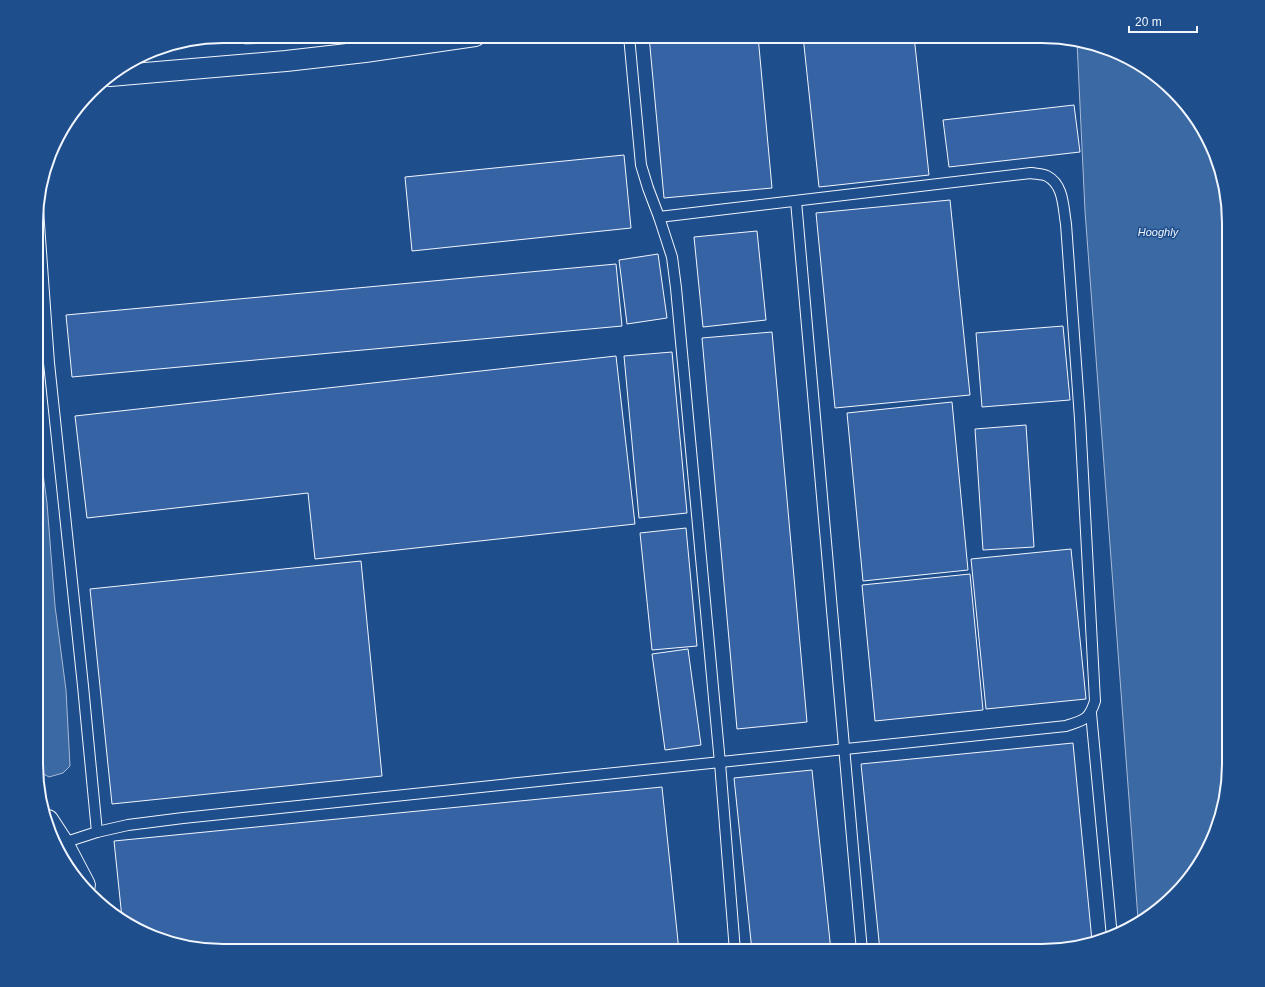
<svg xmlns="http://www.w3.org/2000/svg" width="1265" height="987" viewBox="0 0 1265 987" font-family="Arial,sans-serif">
	<rect width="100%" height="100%" fill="#1f4e8c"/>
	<g fill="#3b69a3" stroke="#a8bbd7">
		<path d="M230 36H321L294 38 270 43 245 44Z"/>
		<path d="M1077 42 1114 50 1165 83 1210 141 1229 223V776L1215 836 1182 887 1138 919 1085 211Z"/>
		<path d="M40 429V451L47 503 55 606 66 690 70 766 63 773 49 777 36 770 37 432Z"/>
	</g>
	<g fill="#3563a3" stroke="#f2f6ff">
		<path d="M649 36H758L772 188 664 198Z"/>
		<path d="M803 36H914L929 175 819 187Z"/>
		<path d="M1074 105 1080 152 949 167 943 120Z"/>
		<path d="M624 155 631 228 412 251 405 177Z"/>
		<path d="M950 200 970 395 835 408 816 213Z"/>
		<path d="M757 231 766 320 703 327 694 237Z"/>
		<path d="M658 254 667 318 627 324 619 260Z"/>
		<path d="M616 264 622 326 72 377 66 315Z"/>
		<path d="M1063 326 1070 400 982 407 976 333Z"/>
		<path d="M772 332 807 722 737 729 702 338Z"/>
		<path d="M672 352 687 513 639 518 624 356Z"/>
		<path d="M616 356 635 524 315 559 308 493 87 518 75 416Z"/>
		<path d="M952 402 968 570 863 581 847 413Z"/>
		<path d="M1026 425 1034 547 983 550 975 429Z"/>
		<path d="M686 528 697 646 652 650 640 533Z"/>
		<path d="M1071 549 1086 699 986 709 971 559Z"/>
		<path d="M361 561 382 776 112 804 90 589Z"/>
		<path d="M970 574 983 710 875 721 862 585Z"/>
		<path d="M688 649 701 745 665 750 652 654Z"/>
		<path d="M1073 743 1092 941 1042 951H880L861 764Z"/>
		<path d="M812 770 831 951H752L734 778Z"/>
		<path d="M662 787 679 951H211L152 937 122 918 114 841Z"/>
	</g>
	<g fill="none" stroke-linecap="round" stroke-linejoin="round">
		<g stroke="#f2f6ff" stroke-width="12">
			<g id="lane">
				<path d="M629 36 641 165 648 188 659 217 672 257 676 288 720 763 735 951"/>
				<path d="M796 201 862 951"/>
				<path d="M38 210 49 363 83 686 97 832"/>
				<path d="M1091 713 1112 937"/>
				<path d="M63 843 97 832 128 825 183 818 1066 726C1084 720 1089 720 1095 701L1080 419 1066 224C1063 207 1064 185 1047 176 1043 174 1036 174 1031 173L659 217"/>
			</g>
		</g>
		<g stroke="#f2f6ff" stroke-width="22">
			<g id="street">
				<path d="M110 76 286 61 365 52 475 36"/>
				<path d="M48 820 63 843 85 885"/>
			</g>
		</g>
		<use href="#lane" stroke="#1f4e8c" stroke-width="10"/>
		<use href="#street" stroke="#1f4e8c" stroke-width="20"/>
	</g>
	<g text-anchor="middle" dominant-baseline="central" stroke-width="3" stroke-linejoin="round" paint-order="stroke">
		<g font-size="11" font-style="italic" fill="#f2f6ff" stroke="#1f4e8c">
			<text x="1158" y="232">Hooghly</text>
		</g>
	</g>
	<path d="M0 0H1265V987H0ZM223 43H1042A180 180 0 0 1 1222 223V764A180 180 0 0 1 1042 944H223A180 180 0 0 1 43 764V223A180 180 0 0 1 223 43Z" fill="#1f4e8c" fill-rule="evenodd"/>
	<path fill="none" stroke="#f2f6ff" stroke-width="2" d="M223 43H1042A180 180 0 0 1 1222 223V764A180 180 0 0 1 1042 944H223A180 180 0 0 1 43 764V223A180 180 0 0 1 223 43Z"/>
	<path d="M1129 26v6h68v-6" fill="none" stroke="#f2f6ff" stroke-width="2"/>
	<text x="1135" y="26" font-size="12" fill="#f2f6ff" stroke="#1f4e8c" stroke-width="3" paint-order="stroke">20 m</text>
</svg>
